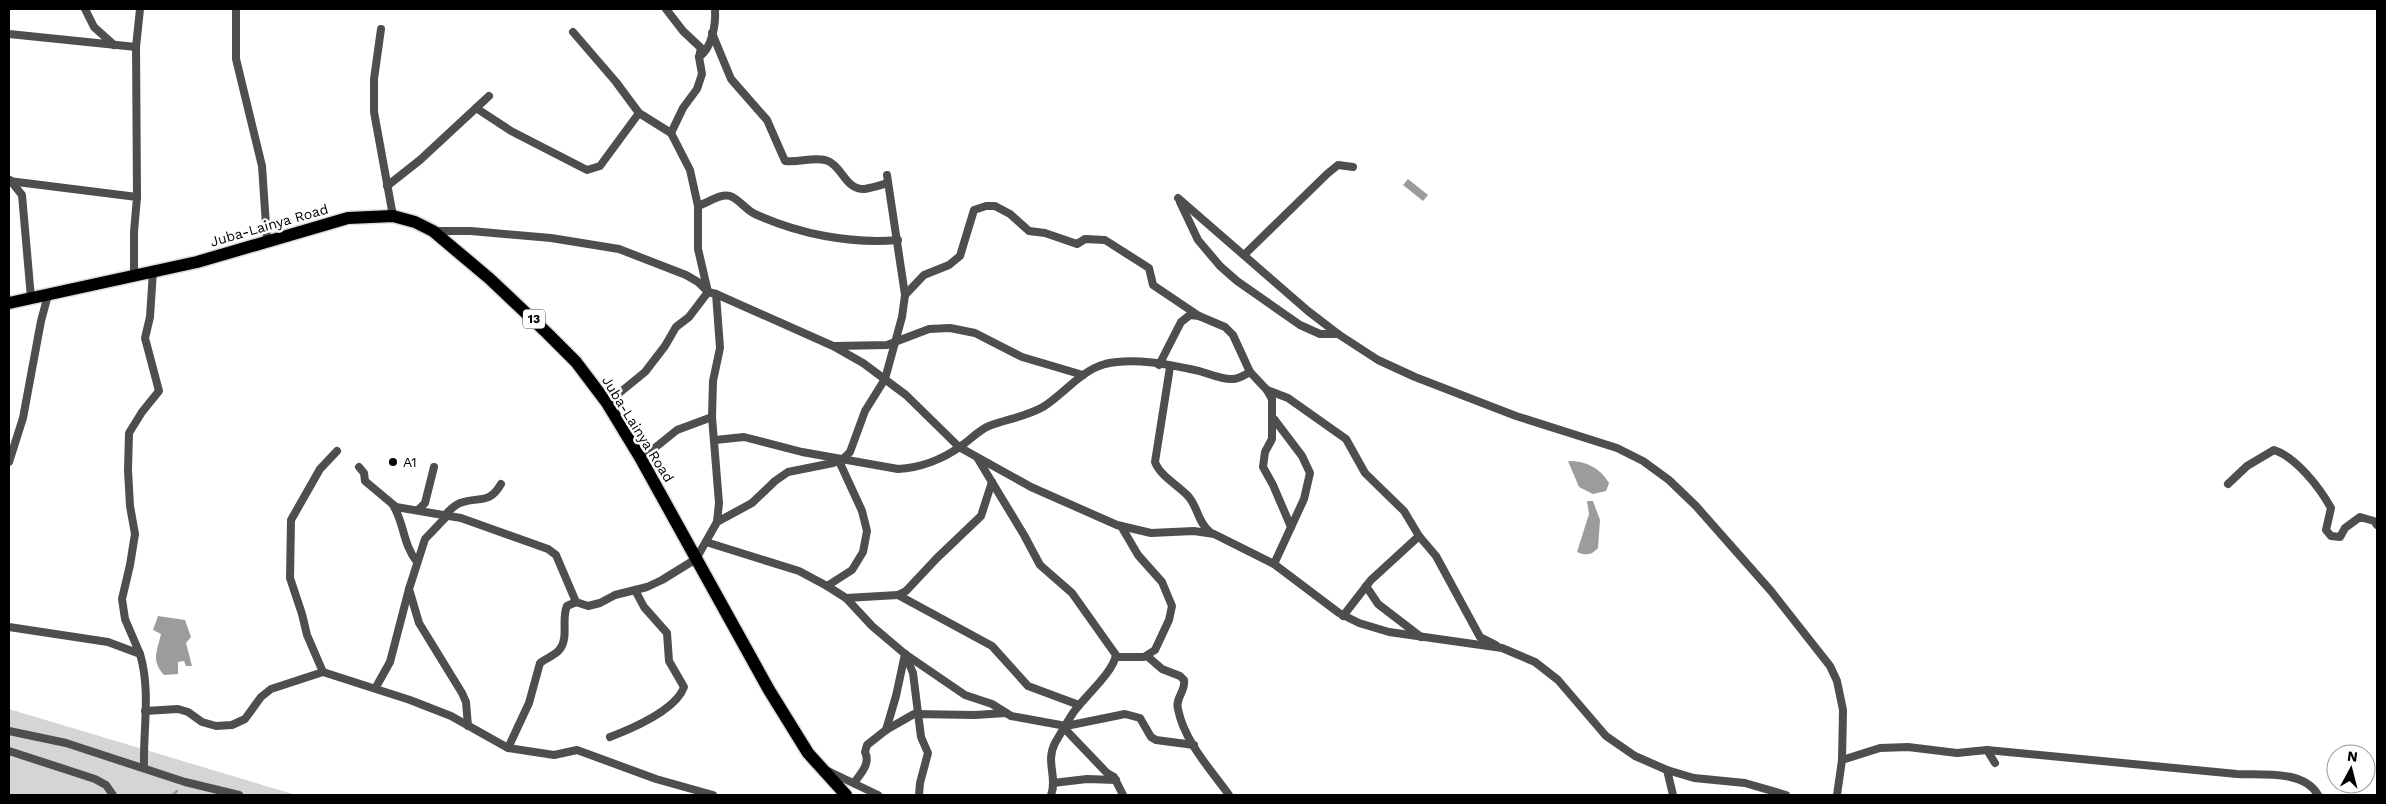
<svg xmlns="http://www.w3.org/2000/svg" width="2386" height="804" viewBox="0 0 2386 804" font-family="'Work Sans',sans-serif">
	<rect width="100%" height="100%" fill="#fff"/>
	<path fill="#d5d5d5" d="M9 709 296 795H9Z"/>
	<g fill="#9c9c9c">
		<path d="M1408 179 1428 195 1423 201 1403 185Z"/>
		<path d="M1568 461C1587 461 1600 468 1609 483L1606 491 1593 494 1579 487Z"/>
		<path d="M1587 501H1593L1600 520 1598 548C1592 555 1586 556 1577 552L1589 514Z"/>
		<path d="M158 616 185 620 191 637 186 643 192 666H186L184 661 178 662V674L164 675C151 660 157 652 161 634L153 630Z"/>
	</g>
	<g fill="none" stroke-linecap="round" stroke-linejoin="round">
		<path stroke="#9c9c9c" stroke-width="2.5" d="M173 795 177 791"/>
		<g stroke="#dbdbdb" stroke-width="15">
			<path id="primary" d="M9 303 197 262 348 218 393 216 415 222 433 231 490 279 547 333 576 362 607 403 641 459 769 690 808 753 846 795"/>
		</g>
		<g stroke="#4e4e4e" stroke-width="8">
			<path d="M85 9 94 27 114 45"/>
			<path d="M236 9V59L262 166 267 240"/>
			<path d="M666 9 683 31 701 48 699 57 702 74 697 89 683 108 671 133 690 170 698 206V249L708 292"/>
			<path d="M381 29 374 79V112L393 216"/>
			<path d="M573 32 616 82 639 113 671 133"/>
			<path d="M712 33 731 79 767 120 785 161C798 163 811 157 825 160 843 165 844 190 865 189 872 188 881 185 888 183"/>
			<path d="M9 34 136 47"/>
			<path d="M699 57C712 48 716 25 715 9"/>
			<path d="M476 108 511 131 587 170 600 166 639 113"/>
			<path d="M887 175 905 295"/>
			<path d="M10 180 22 195 31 298"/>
			<path d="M9 181 137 197 134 232V275"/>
			<path d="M387 186 420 160 489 96"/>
			<path d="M137 197 136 47 140 9"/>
			<path d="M1178 198 1308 311 1338 334 1378 360 1415 377 1516 416 1617 448 1643 461 1669 480 1696 506 1771 591 1830 666 1837 681 1843 710 1842 760 1837 795"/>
			<path d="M1180 202 1198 240 1220 266 1237 281 1300 325 1320 334H1338"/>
			<path d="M698 206C708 203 720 193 730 196 739 199 746 210 755 214 799 234 850 244 898 240"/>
			<path d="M433 231H471L551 238 619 249 686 275 698 282 708 292 716 294 720 348 713 381 712 417 719 503 717 522 696 559 662 580 647 587 615 595 600 603 588 606 576 602 567 606C561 619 569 637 560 649 556 655 546 658 540 663L529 703 508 748"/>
			<path d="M1244 255 1327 174 1338 165 1353 167"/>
			<path d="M716 294 833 346 863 363 906 395 959 447 1031 487 1117 525 1151 533 1194 531 1214 534 1274 564 1339 613 1359 623 1389 632 1502 648 1535 662 1558 680 1606 736 1635 756 1667 770 1694 778 1745 783 1786 795"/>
			<path d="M835 346 887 345 929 329 950 328 975 333 1022 357 1083 375"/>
			<path d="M1159 365 1181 322 1190 315 1199 316 1225 327 1233 335 1250 372 1267 390 1272 399V439L1265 452 1263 467 1273 485 1291 527"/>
			<path d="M1170 367 1155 462C1160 476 1178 485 1188 496 1198 507 1198 523 1210 532"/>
			<path d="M1267 390 1288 398 1346 439 1365 473 1404 511 1419 536 1436 556 1480 637 1496 645"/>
			<path d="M607 403 645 372 665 346 676 327 689 317 708 292"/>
			<path d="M1274 419 1302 456 1310 473 1304 499 1274 564"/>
			<path d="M715 440 744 437 802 452 898 469C920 468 943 459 961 446 970 440 979 430 989 426 1007 419 1025 417 1043 407 1064 394 1080 371 1105 364 1134 357 1171 365 1199 371 1210 374 1222 380 1233 379 1239 379 1244 375 1250 372"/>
			<path d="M641 459 677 430 712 417"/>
			<path d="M978 459 1024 535 1040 565 1072 593 1116 655C1113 673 1084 697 1073 713 1067 722 1061 733 1055 743 1045 762 1058 778 1051 795"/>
			<path d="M9 462 23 418 41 321 48 295"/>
			<path d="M359 467 364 473 365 481 396 507 461 518 548 549 556 555 576 602"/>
			<path d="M2228 484 2247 466 2274 450C2296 457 2320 488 2331 508L2326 530 2331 536 2340 537 2345 528 2360 517 2374 521 2377 525"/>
			<path d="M393 505C404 522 403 545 417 562"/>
			<path d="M419 509 425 503 434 467"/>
			<path d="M444 516C449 511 454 505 460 503 479 496 489 505 501 484"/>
			<path d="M447 516 425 539 409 589 419 623 462 693 466 702 468 726"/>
			<path d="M717 522 752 503 775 481 788 472 833 463 843 459 850 452 865 411 885 379 902 317 905 295 924 275 949 265 960 256 974 210 986 206H995L1010 214 1029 231 1045 233 1077 244 1085 239 1105 240 1149 268 1153 285 1199 316"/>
			<path d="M706 542 799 571 827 586 846 598 872 626 905 654 965 695 992 704 1011 716 1066 726 1125 714 1140 718 1151 737 1156 740 1194 745"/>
			<path d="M827 586 852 570 863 552 867 531 862 511 839 461"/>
			<path d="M1366 586 1378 604 1421 637"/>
			<path d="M898 595 992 646 1028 686 1079 705"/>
			<path d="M846 598 898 595 906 591 937 558 981 516 992 482"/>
			<path d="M1343 616 1371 580 1419 536"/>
			<path d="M9 627 108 642 140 654C151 691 143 729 144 767"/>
			<path d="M140 654 125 619 122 599 130 565 135 534 130 506 128 470 129 433 142 412 159 391 145 338 150 317 153 271"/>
			<path d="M905 654 913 673 921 737 928 753 920 783 919 795"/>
			<path d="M1147 656 1162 669 1180 676 1184 680C1186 691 1175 698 1178 709 1184 741 1211 770 1229 795"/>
			<path d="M1116 657H1144L1155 650 1169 620 1172 606 1162 582 1138 555 1121 526"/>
			<path d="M323 672 307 635 302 614 290 578 291 520 320 469 337 451"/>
			<path d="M376 687 390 662 409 589"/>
			<path d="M145 711 178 709 188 712 202 722 216 726 232 725 245 719 261 697 271 689 323 672 410 700 451 716 508 748 554 755 577 750 656 779 713 795"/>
			<path d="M1064 728 1107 773 1114 777 1123 795"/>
			<path d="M886 730 896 696 905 654"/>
			<path d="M9 731 66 743 185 782 239 795"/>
			<path d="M610 737C631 729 676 710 684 687L669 661 667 633 644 607 635 590"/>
			<path d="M1987 750 1995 763"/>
			<path d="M9 751 95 779 106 785 113 795"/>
			<path d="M1842 760 1880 748 1908 747 1957 753 1987 750 2237 774C2263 775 2304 770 2318 795"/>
			<path d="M1667 770 1673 795"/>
			<path d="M828 771 878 795"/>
			<path d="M854 783C860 774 871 764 865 752L867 745 886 730 914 714 975 715 1006 713"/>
			<path d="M1053 783 1087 779 1116 780"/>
		</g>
		<use href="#primary" stroke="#000" stroke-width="12"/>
	</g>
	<circle fill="#000" stroke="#fff" stroke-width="2" cx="393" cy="462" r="5"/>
	<g text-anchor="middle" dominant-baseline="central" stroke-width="5" stroke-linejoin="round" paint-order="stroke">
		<rect fill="#fff" stroke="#4c4c4c" stroke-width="1" x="523" y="309.5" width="22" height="19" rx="4"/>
		<g font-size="12" font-weight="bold" fill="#000">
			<text x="534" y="319">13</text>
		</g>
		<g font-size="14" fill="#000" stroke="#fff">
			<text transform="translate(269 225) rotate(-16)">Juba-Lainya Road</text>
			<text transform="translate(638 429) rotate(58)">Juba-Lainya Road</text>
		</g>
		<g font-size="14" fill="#000" stroke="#fff" text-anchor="start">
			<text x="403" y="462">A1</text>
		</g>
	</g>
	<rect width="2386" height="804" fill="none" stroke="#000000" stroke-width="20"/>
	<g transform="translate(2351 769) rotate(7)"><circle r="24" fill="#ffffff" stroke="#999999"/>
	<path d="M0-4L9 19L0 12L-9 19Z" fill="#000000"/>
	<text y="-8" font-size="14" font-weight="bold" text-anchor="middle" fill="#000000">N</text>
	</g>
</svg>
